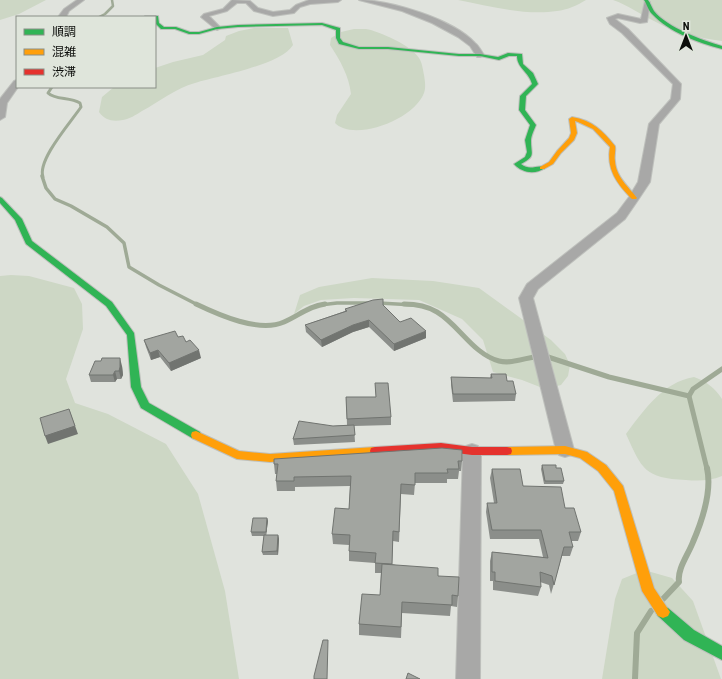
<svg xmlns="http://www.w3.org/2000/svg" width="722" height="679" viewBox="0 0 722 679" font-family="'Roboto Condensed','Noto Sans JP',sans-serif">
	<rect width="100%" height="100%" fill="#e0e3dd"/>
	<g fill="#cdd7c5">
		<path d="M0 0H46L19 14 0 20Z"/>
		<path d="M458 0H586C578 5 567 10 557 11 526 16 489 6 458 0Z"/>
		<path d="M613 0H722V41C699 38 674 32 654 21 639 14 628 5 613 0Z"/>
		<path d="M254 28H288L293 45C281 65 218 76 195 83 176 88 159 102 142 111 136 115 129 119 123 120 112 122 105 120 99 112L102 97 114 87H155V68L173 62 203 55 225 40 226 36 239 31Z"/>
		<path d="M354 29C358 29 362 29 366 29 379 31 412 46 419 58 422 62 423 70 424 75 425 81 426 88 424 93 415 117 367 137 343 128 340 127 337 125 335 123L337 115 351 94C349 76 340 60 330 45L331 38 341 32Z"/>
		<path d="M11 275 29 276 74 288 82 304 83 329 66 379 75 403 108 414 166 444 198 494 225 591 239 679H0V276Z"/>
		<path d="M372 278 433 281 479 288 551 340 565 354 570 365 568 376 561 385 545 389 522 380 493 372 483 340 462 319 419 300 354 298 321 300 304 306 294 314 300 295 319 287Z"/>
		<path d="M694 377C706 381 715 388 722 399V476C710 481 698 481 686 480 644 478 642 469 626 434 644 410 663 382 694 377Z"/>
		<path d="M644 570 672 578 693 601 721 679H602L615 599 622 579Z"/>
	</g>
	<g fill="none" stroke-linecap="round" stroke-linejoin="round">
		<path stroke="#9faa96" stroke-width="2.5" d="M99 17 105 14 113 6 112 0"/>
		<path stroke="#9faa96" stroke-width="3" d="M43 177C37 160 71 122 81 107L80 103C70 97 55 100 48 93L52 87"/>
		<g stroke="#9faa96" stroke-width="3.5">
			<path d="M42 176 46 188 55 199 71 206 107 227 124 243 129 267 159 285 198 305"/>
			<path d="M379 303 414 305"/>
			<path d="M320 305 337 303H367"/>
		</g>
		<g stroke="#9faa96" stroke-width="5">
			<path d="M196 304C219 315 259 333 284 322 298 316 309 306 325 304"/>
			<path d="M404 304C415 304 427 306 437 312 459 325 473 354 499 361 514 365 530 355 545 356L609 377 689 396"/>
			<path d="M707 469 689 396 693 389 722 369"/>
		</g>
		<g stroke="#9faa96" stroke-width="6">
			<path d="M663 599 679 582C677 569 688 555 693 542 702 521 712 490 707 468"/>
			<path d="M635 679 637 633 651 611"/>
		</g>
		<g stroke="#bec0bc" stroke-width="2">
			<g id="street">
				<path d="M77 0H84L69 11 66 17H58L64 9Z"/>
				<path d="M232 0 250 1 258 8 273 12 290 10 296 5 309 0H341L338 2 310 4 300 7 294 13 273 16 254 11 246 3H237L227 11 209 16 221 28 217 30 201 17 204 14 223 9Z"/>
				<path d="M359 0C390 0 453 19 475 43 479 46 481 51 484 55L480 57H477L470 46 458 37 432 23 402 11Z"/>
				<path d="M645 1 650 2 647 22 640 23 618 18 615 19 628 29 681 84 680 99 659 124 650 182 638 200 625 219 538 289 533 298 574 450 571 455 565 457 559 455 556 450 519 298 527 284 617 213 629 197 638 182 649 124 671 99 673 84 622 33 610 24 607 18 618 14 641 19Z"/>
				<path d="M17 80V87H18L7 103 5 117 0 120V99L14 81Z"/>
				<path d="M472 444 478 446 481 451 480 679H456L463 451 466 446Z"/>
			</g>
		</g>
		<g stroke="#bec0bc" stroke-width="2">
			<g id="fast">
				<path d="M644 0H648C651 4 652 8 654 11 668 28 702 40 722 46V49C698 43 669 32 652 14 648 10 647 4 644 0Z"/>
				<path d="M145 16H158L159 23 164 27H176L190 32H199L217 27 238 25 322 23 340 28V38L343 42 359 47H388L459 54H480L498 57 508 53 522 54 523 64 533 73 538 84 526 96 525 110 536 125C534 130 531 136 531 141 531 155 536 156 521 164 531 172 538 163 545 168 535 175 522 173 514 164L525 157 527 152 525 140 530 125 519 110 520 96 532 84C529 72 517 68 517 56H509L499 60 480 56H459L388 49H359L339 44 336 38V30L322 25 238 27 217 29 199 34H189L175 29H161L155 23V17Z"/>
				<path d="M0 197 2 198 22 219 32 241 112 302 134 333 141 387 149 403 200 432 201 435 200 438 196 439 192 438 141 408 131 387 127 335 106 306 26 244 15 220 0 203Z"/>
				<path d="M663 606 668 608 694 630 722 646V660L684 640 658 616 656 612 658 608Z"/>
			</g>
		</g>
		<g stroke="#bec0bc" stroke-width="2">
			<g id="slow">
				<path d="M572 117C592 120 603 131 615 146 616 150 614 156 615 161 616 177 628 186 637 198L636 199H632C617 184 606 169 610 147L593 129 578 122 575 121 577 133 574 140 561 153 553 164 544 169H540V167L549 162 557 151 569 138 571 133 569 119Z"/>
				<path d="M196 431 239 451 270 454 375 447 379 448 380 451 379 454 375 455 270 462 237 459 192 438 191 435 192 432Z"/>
				<path d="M565 446 587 452 606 465 623 486 654 588 670 612 668 616 663 618 658 616 642 591 614 491 598 471 580 458 565 454 507 455 503 454 502 451 503 448 507 447Z"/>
			</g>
		</g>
		<g stroke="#bec0bc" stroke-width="2">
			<path id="jam" d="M441 443 472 447H507L511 448 512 451 511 454 507 455H472L441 451 375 455 371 454 370 451 371 448 375 447Z"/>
		</g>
		<use href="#street" fill="#a8a8a7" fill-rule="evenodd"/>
		<use href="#fast" fill="#30b455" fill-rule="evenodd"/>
		<use href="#slow" fill="#ff9f0a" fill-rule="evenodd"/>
		<use href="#jam" fill="#e5322d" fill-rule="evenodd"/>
	</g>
	<g fill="#8b8e8a">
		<path d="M383 305 400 322 426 338 394 351 369 327 353 332 322 347 306 332 305 325 345 311V309Z"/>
		<path d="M178 337 186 342 201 358 171 371 160 357 151 360 146 347 144 340Z"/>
		<path d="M122 366 123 375 121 379H117L115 382H91L89 375Z"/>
		<path d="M491 374 507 381 516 394 515 401 453 402 451 385V377L490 378Z"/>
		<path d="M375 383 391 417V425L354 426 355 442 294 445 293 439 333 426 347 425 346 397H376Z"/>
		<path d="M462 461 461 471H459L458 479H447V483H415L414 495 401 494 399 542 393 541 392 564 438 576 458 596 457 607 451 606 450 616 402 613 401 638 359 635V624L380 595 381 573H375V563L349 561V545L333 544 332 534 349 509 350 486 295 487V491H277L276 481 277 474H275L274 464Z"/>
		<path d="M542 465 556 468 564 481 563 484H544L541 469Z"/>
		<path d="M492 469 523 486 565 508 581 532 578 541H571L573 547 570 556H562L551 594 549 585 540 582 541 587 538 596 493 590V581H490V561L492 552 543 557 539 539H490L486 512 487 503H494L490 478Z"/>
		<path d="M267 518 268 521 266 535H278L279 539 278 555H263L262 552 264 536H252L251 532Z"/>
	</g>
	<g fill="#717470">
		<path d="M369 320V327L353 332 322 347 321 340 353 325Z"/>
		<path d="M426 331V338L394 351V344Z"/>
		<path d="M158 350 160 357 151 360 150 353Z"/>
		<path d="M199 350 201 358 171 371 169 363Z"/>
		<path d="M120 358 122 366 123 375 121 379 119 371Z"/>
		<path d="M115 371 117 379 115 382 113 375Z"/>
		<path d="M69 409 78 434 48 444 45 436Z"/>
		<path d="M267 518 268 521 266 536V532Z"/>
		<path d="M278 535 279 539 278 555 277 551Z"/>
	</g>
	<g fill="#a2a5a0" stroke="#717470">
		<path d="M383 299V305L400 322 411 318 426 331 394 344 369 320 353 325 321 340 305 325 347 311 345 309 373 300Z"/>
		<path d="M175 331 178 337 183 336 186 342 190 340 199 350 169 363 158 350 150 353 144 340Z"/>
		<path d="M102 358H120V367L119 371H115L113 375H89L95 361H101Z"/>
		<path d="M491 374H506L507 381H513L516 394H453L451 377 492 378Z"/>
		<path d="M375 383H388L391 417 347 419 346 397H376Z"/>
		<path d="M69 409 75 426 45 436 40 418Z"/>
		<path d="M299 421 333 426 354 425 355 435 293 439Z"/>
		<path d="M442 448 462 450V461H458L459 469H447L448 473H415V485L401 484 399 532 393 531 392 564 375 563 376 553 349 551 350 535 332 534 335 508 349 509 351 476 294 477V481H276L278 464H274V459Z"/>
		<path d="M542 465H556V468H561L564 481H545Z"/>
		<path d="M492 469H520L523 486 561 487 565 508H574L581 532H569L573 547H564L554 585 552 576 540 572 541 587 495 581V572H492V552L548 558 541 530H492L487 503H497Z"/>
		<path d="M253 518H267L266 532H251Z"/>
		<path d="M264 535H278L277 551 262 552Z"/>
		<path d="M382 564 438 568V576L459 577 458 596 452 595V605L402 602 401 627 359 624 362 594 380 595Z"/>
		<path d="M323 640H328L327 679H314V676Z"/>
		<path d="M408 673 420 679H406Z"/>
	</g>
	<rect x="16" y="16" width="140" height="72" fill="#dfe5db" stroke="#8a8f87"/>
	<rect x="24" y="29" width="20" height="6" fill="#30b455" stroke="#8a8f87"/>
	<text x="52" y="36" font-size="12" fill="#0b0d0a">順調</text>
	<rect x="24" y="49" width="20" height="6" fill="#ff9f0a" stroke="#8a8f87"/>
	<text x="52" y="56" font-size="12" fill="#0b0d0a">混雑</text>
	<rect x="24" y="69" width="20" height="6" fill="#e5322d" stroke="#8a8f87"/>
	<text x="52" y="76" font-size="12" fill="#0b0d0a">渋滞</text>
	<g transform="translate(686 36)" stroke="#dfe5db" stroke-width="3" paint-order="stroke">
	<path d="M0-3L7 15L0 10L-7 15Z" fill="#0b0d0a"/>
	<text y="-6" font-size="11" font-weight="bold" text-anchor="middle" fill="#0b0d0a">N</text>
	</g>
</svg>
